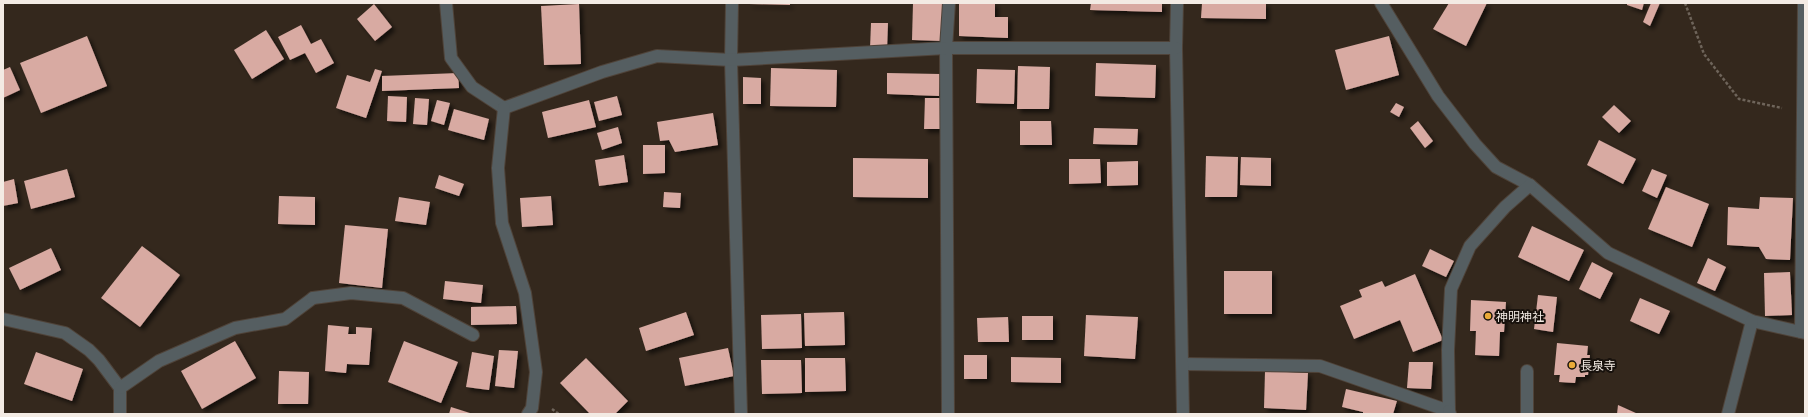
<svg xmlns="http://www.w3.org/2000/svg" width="1808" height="417" viewBox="0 0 1808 417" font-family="Lato,'Noto Sans JP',sans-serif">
	<defs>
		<filter id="shadow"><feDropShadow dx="3.5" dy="3.5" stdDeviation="2" flood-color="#0009"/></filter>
	</defs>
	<rect width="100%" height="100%" fill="#34281d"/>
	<g fill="#d8aaa2" filter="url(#shadow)">
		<path d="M749 3H790V5L749 4Z"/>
		<path d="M913 3H943L942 41 912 40Z"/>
		<path d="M959 3H995V17H1008V38L959 36Z"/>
		<path d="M1091 3H1162V12L1090 10Z"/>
		<path d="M1202 3H1266V19L1201 18Z"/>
		<path d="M1449 3H1487L1466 46 1433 29Z"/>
		<path d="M1627 3H1644L1642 10 1627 5Z"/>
		<path d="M1651 3H1660L1650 26 1643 22Z"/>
		<path d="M374 4 392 27 375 41 357 19Z"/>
		<path d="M579 4 581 64 544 65 541 6Z"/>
		<path d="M871 23H888L887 49H870Z"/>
		<path d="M301 25 311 44 321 39 334 63 316 73 305 53 290 60 278 37Z"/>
		<path d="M266 30 284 59 252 79 234 50Z"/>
		<path d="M87 36 107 86 41 113 20 63Z"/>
		<path d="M1389 36 1399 75 1346 90 1335 50Z"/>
		<path d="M1096 63 1156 65 1155 98 1095 96Z"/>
		<path d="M1018 66 1050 67 1049 109H1017Z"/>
		<path d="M10 67 20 90 3 98V70Z"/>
		<path d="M771 68 837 70 836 107 770 106Z"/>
		<path d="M375 69 382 71 366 118 336 108 347 75 370 82Z"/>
		<path d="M977 69 1015 70 1014 104 976 103Z"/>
		<path d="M458 73 459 88 382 91V76Z"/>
		<path d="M887 73 940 74 939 96 887 94Z"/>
		<path d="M743 77 761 78V104H743Z"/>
		<path d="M388 96 407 97 406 122 387 121Z"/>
		<path d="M617 96 622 115 599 121 594 102Z"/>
		<path d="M415 98 429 99 427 125 413 124Z"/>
		<path d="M925 98H946L945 129H924Z"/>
		<path d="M437 100 450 103 444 125 431 121Z"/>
		<path d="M589 100 596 127 548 138 542 112Z"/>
		<path d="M1396 103 1404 107 1399 117 1390 112Z"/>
		<path d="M1614 105 1631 121 1619 133 1602 117Z"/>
		<path d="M454 109 489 119 484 140 448 130Z"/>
		<path d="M713 113 718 145 675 152 669 140 660 141 657 122Z"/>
		<path d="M1020 121H1051L1052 145H1020Z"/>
		<path d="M1418 121 1433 141 1425 148 1410 128Z"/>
		<path d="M618 127 622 143 602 150 597 133Z"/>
		<path d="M1094 128 1138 129 1137 145 1093 144Z"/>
		<path d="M1599 140 1636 159 1623 184 1587 165Z"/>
		<path d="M643 145H665V173L643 174Z"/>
		<path d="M624 155 628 182 599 186 595 160Z"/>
		<path d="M1206 156 1238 157 1237 197H1205Z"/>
		<path d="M1241 157 1271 158V186L1240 185Z"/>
		<path d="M853 158 928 159V198L853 197Z"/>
		<path d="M1069 159H1100L1101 183 1069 184Z"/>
		<path d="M1138 161V185L1107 186V162Z"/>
		<path d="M67 169 75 197 31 209 24 181Z"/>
		<path d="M1652 169 1667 175 1657 198 1642 191Z"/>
		<path d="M439 175 464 184 459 196 435 188Z"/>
		<path d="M14 179 18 203 3 206V182Z"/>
		<path d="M1666 187 1709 204 1692 247 1648 229Z"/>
		<path d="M664 192 681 193 680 208 663 207Z"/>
		<path d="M279 196 315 197V225L278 224Z"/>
		<path d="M551 196 553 225 522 227 520 198Z"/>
		<path d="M399 197 430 202 426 225 395 221Z"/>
		<path d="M1760 197 1793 198 1790 260 1766 259 1759 247 1727 245 1728 207 1759 209Z"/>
		<path d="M345 225 388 229 382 288 339 283Z"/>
		<path d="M1532 226 1584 250 1569 281 1518 257Z"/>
		<path d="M142 246 180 275 140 327 101 298Z"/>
		<path d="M51 248 61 270 20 290 9 268Z"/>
		<path d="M1430 249 1454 261 1446 277 1422 266Z"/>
		<path d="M1708 258 1726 267 1715 291 1697 283Z"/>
		<path d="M1592 262 1613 273 1600 299 1579 289Z"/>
		<rect x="1224" y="271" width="48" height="43"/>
		<path d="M1790 272 1792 315 1765 316 1764 273Z"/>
		<path d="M1415 274 1443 340 1413 352 1400 320 1354 339 1340 306 1362 297 1359 290 1382 281 1385 287Z"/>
		<path d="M445 281 483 285 481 303 443 299Z"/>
		<path d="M1538 295 1557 297 1553 332 1534 329Z"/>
		<path d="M1640 298 1670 311 1659 334 1630 321Z"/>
		<path d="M1471 300 1506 302 1504 332H1500L1499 356 1475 355 1476 331H1470Z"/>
		<path d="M516 306 517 324 471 325V307Z"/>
		<path d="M686 312 694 335 646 351 639 328Z"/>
		<path d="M844 312 845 345 805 346 804 313Z"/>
		<path d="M801 314 802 348 762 349 761 315Z"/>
		<path d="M1086 315 1138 317 1135 359 1084 356Z"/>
		<rect x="1022" y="316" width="31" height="24"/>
		<path d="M1008 317 1009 342H978L977 318Z"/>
		<path d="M328 325 349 327 348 334H356V327L372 328 369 365 347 364 346 373 325 371Z"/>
		<path d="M235 341 256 378 202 409 181 371Z"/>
		<path d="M404 341 458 362 441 403 388 382Z"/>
		<path d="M1557 343 1588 346 1587 355H1590L1588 375H1585V377H1576L1575 383 1559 382 1560 375H1554Z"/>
		<path d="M728 348 734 376 685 386 679 358Z"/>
		<path d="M499 350 518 351 514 388 495 386Z"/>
		<path d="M36 352 83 369 72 401 24 384Z"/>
		<path d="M472 352 494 356 489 390 466 387Z"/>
		<rect x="964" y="355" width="23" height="24"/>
		<path d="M1011 357 1061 358V383L1011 382Z"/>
		<path d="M586 358 628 401 615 414H590L560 383Z"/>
		<path d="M805 358H845L846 391 805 392Z"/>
		<path d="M761 360H801L802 393 762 394Z"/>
		<path d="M1409 362H1433L1431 389 1407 388Z"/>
		<path d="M279 371 309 372 308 404H278Z"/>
		<path d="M1265 371 1308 373 1306 410 1264 408Z"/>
		<path d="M1346 389 1397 401 1393 414H1363V412L1342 407Z"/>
		<path d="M1618 405 1638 414H1617Z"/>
		<path d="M451 407 473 414H449Z"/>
	</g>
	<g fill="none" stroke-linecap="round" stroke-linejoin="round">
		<g stroke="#4f4339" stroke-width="14">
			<g id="lane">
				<path d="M1381 3 1438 96 1475 144 1496 167 1530 185 1608 253 1752 321 1805 333"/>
				<path d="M731 60 741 414"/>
				<path d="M3 319 65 333 89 350 99 360 120 388V414"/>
				<path d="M1801 332 1804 3"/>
				<path d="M1183 364 1320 366 1449 411 1448 350 1451 289 1470 246 1505 207 1530 185"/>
				<path d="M120 388 159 361 235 328 285 319 313 298"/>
				<path d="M948 414 946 48 949 3"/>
				<path d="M1527 414V371"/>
				<path d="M1728 414 1752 321"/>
			</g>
		</g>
		<g stroke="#4f4339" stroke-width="14">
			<g id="street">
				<path d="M446 3 451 58 472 87 504 108"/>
				<path d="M1177 3 1176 48 1183 414"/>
				<path d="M731 60 732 3"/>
				<path d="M504 108 602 72 657 56 731 60 946 48H1176"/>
				<path d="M504 108 498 168 502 223 525 293 536 372 532 408 528 414"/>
				<path d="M313 298 351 293 403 298 473 335"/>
				<path d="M1449 411 1450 414"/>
			</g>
		</g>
		<g stroke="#6e645a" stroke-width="2.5" stroke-dasharray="3 2" stroke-linecap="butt">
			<path d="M1685 3 1704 54 1739 99 1782 108"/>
			<path d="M552 409 559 414"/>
		</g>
		<use href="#lane" stroke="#555e61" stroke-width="12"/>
		<use href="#street" stroke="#555e61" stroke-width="12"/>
	</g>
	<g fill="#eaaa38" stroke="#18120d" stroke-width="1.5">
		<circle cx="1488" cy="316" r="4"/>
		<circle cx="1572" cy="365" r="4"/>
	</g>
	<g text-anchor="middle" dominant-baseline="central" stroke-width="4" stroke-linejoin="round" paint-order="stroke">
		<g font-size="12" fill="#f3ebe4" stroke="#18120d" text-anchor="start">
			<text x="1496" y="316">神明神社</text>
			<text x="1580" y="365">長泉寺</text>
		</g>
	</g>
	<rect width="1808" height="417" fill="none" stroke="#f3ebe4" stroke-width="8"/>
</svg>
